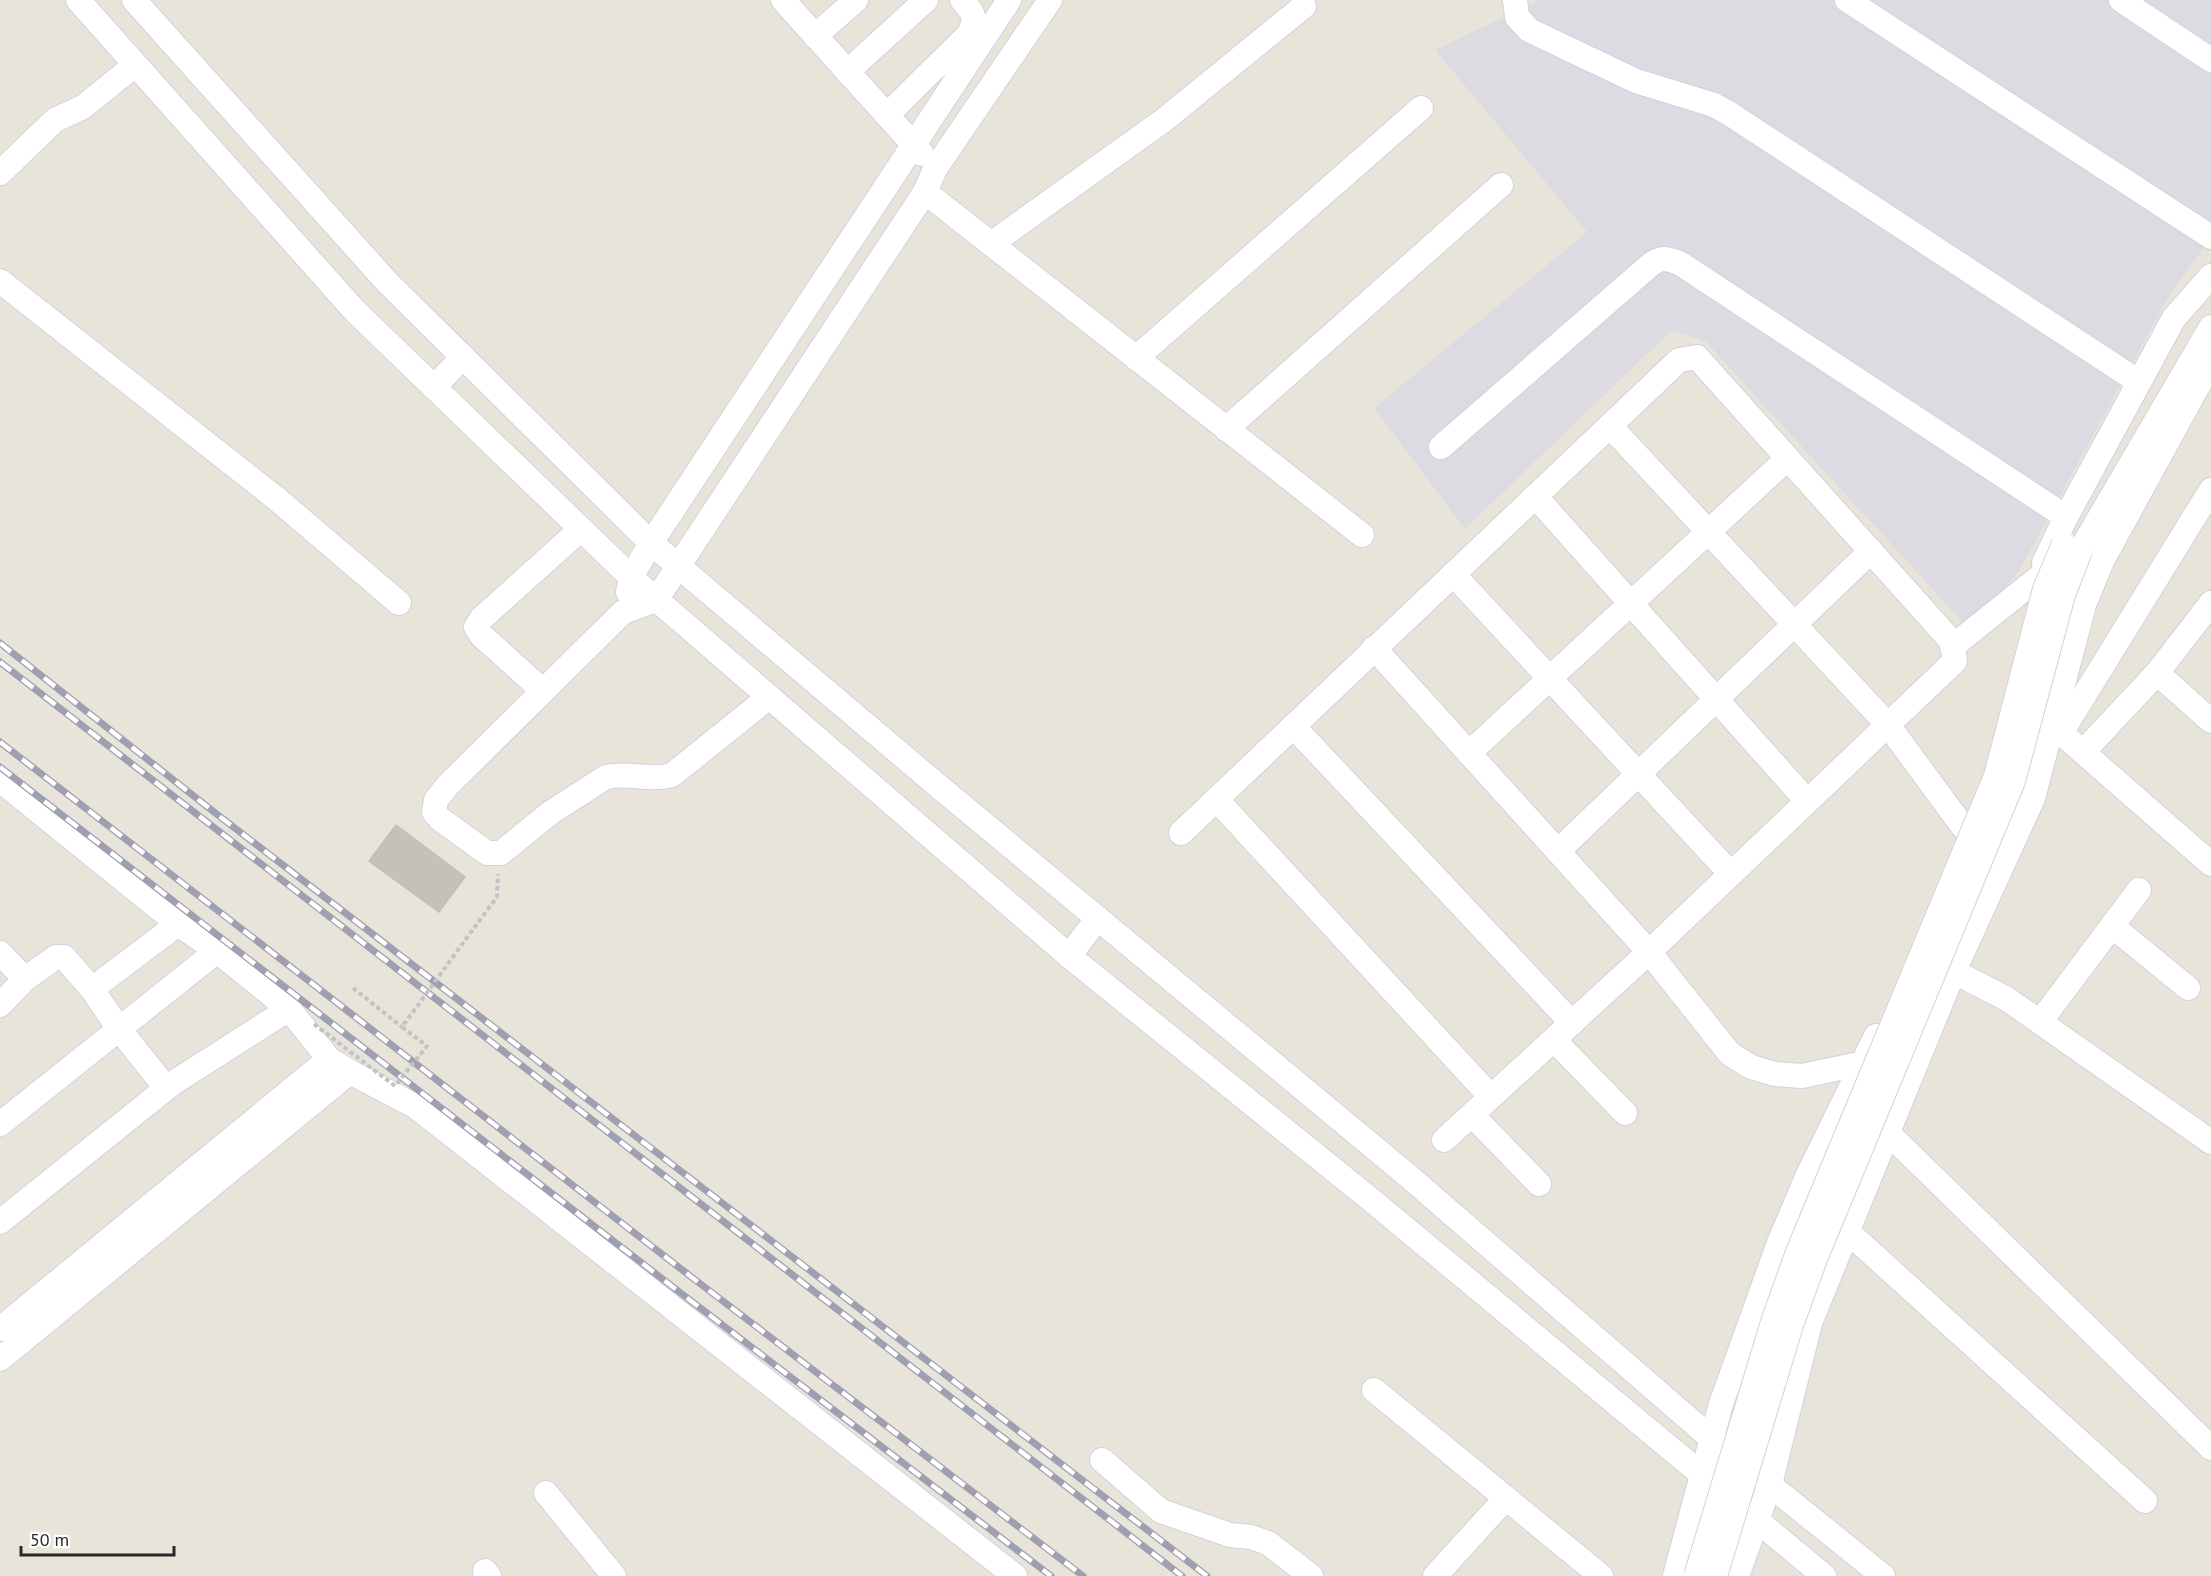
<svg xmlns="http://www.w3.org/2000/svg" width="2211" height="1576" viewBox="0 0 2211 1576" font-family="'PT Sans',sans-serif">
	<rect width="100%" height="100%" fill="#e9e4da"/>
	<path fill="#dddbe2" d="M1539 0H2211V238L2170 294 2019 571 1969 629 1706 342 1672 330 1465 529 1374 408 1587 232 1435 50Z"/>
	<path fill="#c5c0ba" stroke="#c4bfb4" stroke-width="1.5" d="M396 825 465 877 439 912 369 861Z"/>
	<g fill="none" stroke-linecap="round" stroke-linejoin="round">
		<g stroke="#d0d2e0" stroke-width="26">
			<g id="minor">
				<path d="M78 0 355 311 635 581 1069 956 1375 1203 1824 1576"/>
				<path d="M134 0 387 282 651 543 943 790 1406 1174 1704 1432 1883 1576"/>
				<path d="M783 0 922 154"/>
				<path d="M1515 0 1517 17 1529 30 1636 81 1714 105 1730 114 2139 382"/>
				<path d="M1847 0 2211 237"/>
				<path d="M2121 0 2211 60"/>
				<path d="M815 36 856 0"/>
				<path d="M847 72 926 0"/>
				<path d="M887 115 969 34C977 17 974 14 962 0"/>
				<path d="M0 173 55 120 83 107 135 65"/>
				<path d="M925 192 1362 535"/>
				<path d="M991 244 1164 120 1304 6"/>
				<path d="M0 281 277 499 399 603"/>
				<path d="M1136 358 1421 108"/>
				<path d="M434 387 463 357"/>
				<path d="M1610 426 1888 725 1963 827"/>
				<path d="M1226 429 1501 185"/>
				<path d="M1441 447 1649 266C1661 256 1667 258 1681 264L2066 517"/>
				<path d="M1535 496 1807 801"/>
				<path d="M2080 551 2211 327"/>
				<path d="M2044 563 2066 517 2174 318 2211 276"/>
				<path d="M1453 574 1731 874"/>
				<path d="M628 592 631 577 651 543 1009 0"/>
				<path d="M1952 647 2038 578"/>
				<path d="M1374 648 1649 952 1730 1054 1751 1067 1775 1074 1802 1076 1864 1063"/>
				<path d="M2157 673 2211 721"/>
				<path d="M543 691 481 635 476 627 481 619 581 529"/>
				<path d="M769 697 672 775C650 781 628 772 606 777L550 813 501 853H487L440 819 434 812 436 800 448 785 623 612 656 600 925 192 935 169 1050 0"/>
				<path d="M2052 725 2211 864"/>
				<path d="M1293 726 1572 1023"/>
				<path d="M2061 733 2211 490"/>
				<path d="M2083 752 2157 673 2211 603"/>
				<path d="M1469 753 1787 459"/>
				<path d="M0 780 178 924 217 951 289 1009 329 1059 350 1072 415 1106 1015 1576"/>
				<path d="M1216 799 1491 1097"/>
				<path d="M1181 833 1679 360 1697 357 1952 642 1955 661 1649 952 1444 1140"/>
				<path d="M1558 851 1871 551"/>
				<path d="M2112 926 2188 988"/>
				<path d="M0 953 25 979 56 957H64L92 989 178 924"/>
				<path d="M1069 956 1098 918"/>
				<path d="M1939 964 2007 999 2211 1142"/>
				<path d="M92 989 119 1029 166 1088"/>
				<path d="M0 1005 25 979"/>
				<path d="M2040 1022 2139 890"/>
				<path d="M1554 1040 1625 1113"/>
				<path d="M1472 1115 1539 1184"/>
				<path d="M0 1124 217 951"/>
				<path d="M1887 1132 2211 1448"/>
				<path d="M0 1222 173 1083 289 1009"/>
				<path d="M1847 1231 2145 1501"/>
				<path d="M0 1329 329 1059"/>
				<path d="M0 1359 350 1072"/>
				<path d="M1374 1390 1601 1576"/>
				<path d="M1102 1460 1161 1511 1230 1535 1251 1537 1268 1543 1311 1576"/>
				<path d="M546 1493 614 1576"/>
				<path d="M485 1571 489 1576"/>
				<path d="M1435 1576 1506 1498"/>
				<path d="M1675 1576 1721 1404 1779 1243 1807 1177 1876 1036"/>
				<path d="M1737 1576 1770 1484 1810 1323 1954 971 2033 798 2084 605 2102 561 2211 362"/>
			</g>
		</g>
		<g stroke="#c3c3c3" stroke-width="4" stroke-dasharray="4.5 3" stroke-linecap="butt">
			<path d="M474 928 497 897 498 874"/>
			<path d="M353 988 402 1027"/>
		</g>
		<use href="#minor" stroke="#fff" stroke-width="24"/>
		<g stroke="#9ea0b1" stroke-width="7">
			<g id="rail">
				<path d="M0 643 214 812 1207 1576"/>
				<path d="M0 662 1182 1576"/>
				<path d="M0 742 694 1279 1083 1576"/>
				<path d="M0 767 682 1294 1051 1576"/>
			</g>
		</g>
		<use href="#rail" stroke="#fff" stroke-width="4.5" stroke-dasharray="14" stroke-linecap="butt"/>
		<g stroke="#d0d2e0" stroke-width="26" stroke-linecap="butt">
			<g id="minor-bridge">
				<path d="M1696 1576 1774 1319 1798 1252 1996 776 2045 589 2064 544"/>
				<path d="M1715 1576 1791 1325 1815 1259 2013 781 2063 595 2080 551"/>
			</g>
		</g>
		<path stroke="#c3c3c3" stroke-width="4" stroke-dasharray="4.5 3" stroke-linecap="butt" d="M314 1024 395 1086 427 1046 402 1027 474 928"/>
		<use href="#minor-bridge" stroke="#fff" stroke-width="24"/>
	</g>
	<path d="M21 1546v9h153v-9" fill="none" stroke="#282828" stroke-width="3"/>
	<text x="30" y="1546" font-size="18" fill="#282828" stroke="#ffffff" stroke-width="4.5" paint-order="stroke">50 m</text>
</svg>
